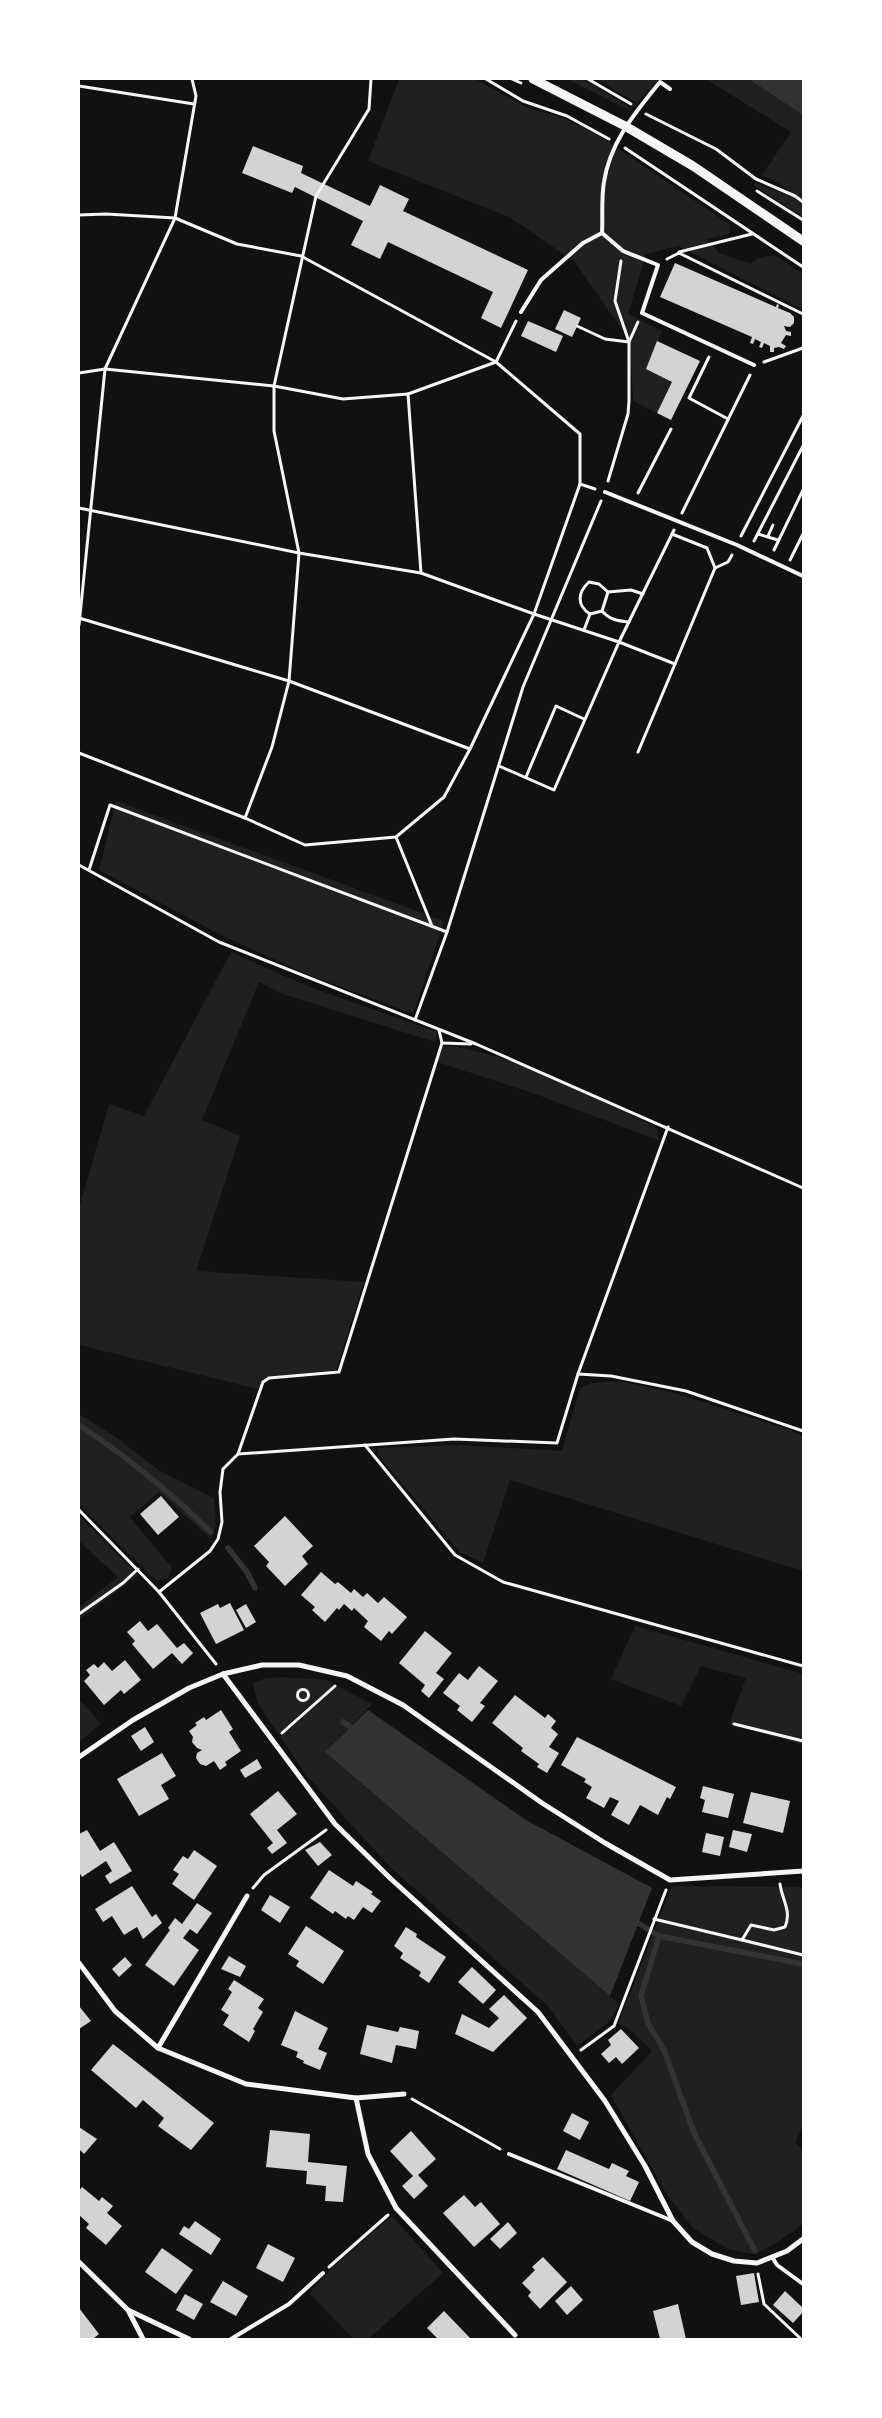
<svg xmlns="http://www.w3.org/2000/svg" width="882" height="2418" viewBox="0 0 882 2418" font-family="'Open Sans',sans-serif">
	<rect width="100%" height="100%" fill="#111"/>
	<g fill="#202020">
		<path d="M399 79H475L528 108 561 117 598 135 729 224 730 234 707 239 719 253 750 264 758 258 774 255 803 274V310L679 246 646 254 628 314 662 331 646 369 672 382 657 413 633 401 630 341 574 261 509 217 368 161Z"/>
		<path d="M567 79H583L632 109 631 111Z"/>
		<path d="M597 79H659L637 103Z"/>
		<path d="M706 79H803V200L780 184 762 175 791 132Z"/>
		<path d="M753 182 793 197 803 205V217L756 187Z"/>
		<path d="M116 801 444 921 413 1014 304 973 219 934 99 870Z"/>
		<path d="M231 952 307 986 437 1032 435 1042 283 994 259 982 202 1120 240 1136 196 1271 364 1282 336 1370 268 1377 263 1379 258 1389 79 1345V1208L109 1104 144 1116Z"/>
		<path d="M449 1046C515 1054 592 1097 654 1126L658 1131V1140L527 1091 437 1062 443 1047Z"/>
		<path d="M620 1381 678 1394 790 1430 803 1436V1571L510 1480 483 1563 460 1552 377 1454 379 1448 459 1445 562 1451 580 1388 591 1383Z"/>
		<path d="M79 1414 117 1438 160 1471 214 1498 216 1525 211 1539 159 1492 130 1517 172 1568 167 1579 157 1580 150 1575 79 1504Z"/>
		<path d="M79 1516 138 1575 79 1620V1605L81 1606 118 1577 79 1541Z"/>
		<path d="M635 1626 803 1674V1745L729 1724 746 1678 701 1666 681 1706 611 1679Z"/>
		<path d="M282 1677 326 1680 372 1704 325 1752 619 2004 610 2021 577 2046 548 2006 391 1868 307 1776 258 1704 253 1684 265 1678Z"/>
		<path d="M79 1699 101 1724 79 1742Z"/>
		<path d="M672 1886 803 1887V2126L795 2142 803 2150V2224L776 2243 754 2254 730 2250 693 2228 666 2193 611 2095 652 2051 628 2028 618 2024Z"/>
		<path d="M392 2216 443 2273 368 2339H354L309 2293 333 2267Z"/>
	</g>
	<g fill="#333">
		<path d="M749 79H803V115Z"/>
		<path d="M368 1710 526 1820 652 1888 610 1996 325 1752Z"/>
	</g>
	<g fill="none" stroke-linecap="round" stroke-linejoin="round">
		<g stroke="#333" stroke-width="5.5">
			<path d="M79 1425C126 1456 170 1492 211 1532"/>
			<path d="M228 1548 247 1572 255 1588"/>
			<path d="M343 1722 355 1730"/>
			<path d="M633 1920 659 1936 803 1964"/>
			<path d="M659 1936 641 1996 648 2023 664 2050 694 2133 755 2251"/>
		</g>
	</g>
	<g fill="#d3d3d3">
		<path d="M253 146 303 166 301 173 370 206 380 185 409 199 403 211 528 270 501 328 481 318 493 292 388 242 380 259 351 245 363 221 295 187 292 193 242 173Z"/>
		<path d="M675 263 776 307 777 304 779 305 778 308 790 313 794 317V323L790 327 784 326 786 331 791 332V336L786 335 781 343 786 346 784 349 779 347 774 348V352H770V346L764 343 762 348 759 347 761 342 755 339 753 344 750 343 752 337 660 297Z"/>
		<path d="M564 310 581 318 572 337 555 329Z"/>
		<path d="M528 321 563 336 556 352 521 336Z"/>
		<path d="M657 341 700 361 671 420 657 413 672 382 646 369Z"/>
		<path d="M161 1496 179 1517 158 1535 140 1514Z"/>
		<path d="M285 1516 313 1546 302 1556 308 1564 285 1586 266 1566 269 1562 254 1546Z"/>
		<path d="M321 1572 335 1584 338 1582 351 1593 354 1589 363 1597 367 1593 378 1603 384 1597 407 1617 392 1634 389 1631 381 1641 364 1627 368 1621 354 1608 352 1611 344 1604 339 1610 337 1608 325 1622 312 1610 315 1607 301 1595Z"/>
		<path d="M230 1603 244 1630 216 1644 200 1613 218 1604 220 1608Z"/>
		<path d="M246 1604 256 1622 246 1628 236 1610Z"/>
		<path d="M140 1621 148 1631 157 1624 177 1648 184 1643 193 1653 182 1664 172 1653 153 1669 132 1644 135 1641 127 1632Z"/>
		<path d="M425 1631 452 1653 436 1673 444 1679 429 1698 421 1691 425 1685 399 1663Z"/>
		<path d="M125 1660 141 1680 124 1694 121 1690 104 1705 84 1681 90 1675 86 1670 94 1664 98 1668 104 1662 112 1671Z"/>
		<path d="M479 1666 498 1681 480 1703 485 1706 472 1722 457 1710 460 1706 443 1693 459 1673 468 1680Z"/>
		<path d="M515 1695 545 1718 548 1714 556 1721 551 1728 558 1734 549 1747 559 1753 547 1773 537 1767 539 1764 521 1751 523 1748 492 1723Z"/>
		<path d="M221 1710 233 1729 229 1732 241 1751 225 1762 227 1765 220 1770 214 1761 206 1766 200 1764 196 1758 197 1753 202 1750 197 1748 192 1742 193 1737 189 1731 197 1725 195 1723 204 1717 206 1720Z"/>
		<path d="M145 1727 154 1742 141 1751 131 1736Z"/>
		<path d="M577 1737 676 1787 670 1799 667 1797 658 1815 640 1805 629 1825 611 1815 619 1801 610 1797 604 1808 586 1798 592 1787 584 1782 586 1779 561 1765Z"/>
		<path d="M162 1753 176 1776 161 1785 169 1799 139 1816 117 1779Z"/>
		<path d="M257 1759 262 1768 245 1778 240 1770Z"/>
		<path d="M703 1786 734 1794 728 1818 702 1812 705 1800 700 1798Z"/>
		<path d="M278 1791 297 1814 277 1830 287 1843 272 1854 267 1848 273 1843 250 1814Z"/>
		<path d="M751 1792 790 1801 783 1833 743 1823Z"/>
		<path d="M87 1830 100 1851 114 1842 132 1871 110 1884 105 1876 112 1871 106 1861 82 1877 79 1872V1834Z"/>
		<path d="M733 1830 752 1834 747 1852 729 1847Z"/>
		<path d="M706 1833 724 1837 720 1856 702 1852Z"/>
		<path d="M320 1842 332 1855 318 1866 305 1850Z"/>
		<path d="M194 1850 217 1866 194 1900 172 1884 179 1874 173 1870 183 1856 188 1859Z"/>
		<path d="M329 1870 353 1886 356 1881 373 1892 371 1894 381 1901 372 1913 363 1907 354 1920 348 1916 346 1919 335 1911 333 1914 310 1898Z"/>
		<path d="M132 1886 152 1917 156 1914 162 1923 143 1939 137 1927 124 1935 112 1916 103 1922 95 1909Z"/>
		<path d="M270 1895 290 1907 280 1923 261 1910Z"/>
		<path d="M197 1903 212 1913 197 1934 190 1929 183 1938 199 1950 174 1986 145 1965 170 1930 168 1928 175 1918 182 1924Z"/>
		<path d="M306 1926 344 1951 323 1984 296 1966 299 1961 288 1954Z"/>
		<path d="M406 1927 417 1934 416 1937 446 1957 429 1983 419 1976 421 1972 400 1958 403 1953 394 1946Z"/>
		<path d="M229 1956 246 1966 240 1977 221 1969Z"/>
		<path d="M125 1957 132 1965 119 1977 112 1969Z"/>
		<path d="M472 1967 496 1990 483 2004 458 1982Z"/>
		<path d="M234 1980 264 1999 258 2008 263 2012 253 2029 255 2031 249 2042 223 2025 229 2015 221 2010 232 1992 228 1989Z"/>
		<path d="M504 1995 527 2018 493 2052 455 2034 462 2014 489 2028 499 2018 489 2009Z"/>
		<path d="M79 2006 91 2021 79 2029Z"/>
		<path d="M295 2011 328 2028 318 2049 327 2053 320 2070 303 2063 304 2061 296 2057 298 2052 281 2045Z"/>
		<path d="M367 2025 398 2032 400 2027 419 2031 416 2049 396 2045 392 2063 360 2054Z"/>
		<path d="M621 2029 639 2048 622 2064 616 2057 609 2063 601 2054 611 2045 608 2040Z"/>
		<path d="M113 2044 214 2123 191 2150 158 2126 164 2118 143 2100 136 2108 91 2070Z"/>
		<path d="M572 2113 589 2122 580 2140 563 2131Z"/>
		<path d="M79 2127 97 2139 84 2154 79 2149Z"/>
		<path d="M270 2130 310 2134 308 2162 347 2166 343 2202 325 2201 326 2186 306 2184 307 2171 266 2167Z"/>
		<path d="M411 2131 436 2159 418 2175 428 2186 414 2199 402 2186 413 2176 390 2151Z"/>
		<path d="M566 2150 609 2169 612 2163 629 2171 626 2176 639 2182 630 2201 557 2169Z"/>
		<path d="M82 2187 99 2201 102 2197 113 2206 107 2213 122 2226 106 2245 86 2228 89 2224 79 2215V2191Z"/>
		<path d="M464 2195 475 2207 481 2202 500 2224 474 2247 443 2213Z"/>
		<path d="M195 2221 221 2239 211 2255 179 2234 184 2226 189 2229Z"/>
		<path d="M508 2222 517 2233 500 2249 490 2239Z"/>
		<path d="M268 2244 295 2258 283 2282 256 2268Z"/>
		<path d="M162 2248 193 2270 176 2294 145 2272Z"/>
		<path d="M543 2257 567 2282 540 2309 528 2296 531 2292 522 2283 535 2270 532 2267Z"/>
		<path d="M754 2273 759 2302 741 2305 736 2276Z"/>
		<path d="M223 2281 248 2296 236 2316 210 2302Z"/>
		<path d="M571 2286 583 2300 567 2315 555 2301Z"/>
		<path d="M785 2291 803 2308V2312L793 2323 773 2305Z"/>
		<path d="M185 2294 203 2304 194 2320 176 2310Z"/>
		<path d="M678 2304 686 2339H660L653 2311Z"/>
		<path d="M79 2308 99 2334 93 2339H79Z"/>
		<path d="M444 2311 471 2339H438L427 2328Z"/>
	</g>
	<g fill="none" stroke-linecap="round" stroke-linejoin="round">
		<g stroke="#f5f5f5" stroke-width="3">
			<path d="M371 79 369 109 316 196 274 386V431L299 553 421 573"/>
			<path d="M486 79 523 101 567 116 609 139"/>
			<path d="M512 79 521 83"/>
			<path d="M588 79 631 104"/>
			<path d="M79 86 194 104"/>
			<path d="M646 114 716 149 756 179 795 196 803 202"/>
			<path d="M625 148 803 267"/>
			<path d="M757 191 803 220"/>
			<path d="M79 215 106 214 175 218 237 244 301 256 496 362 516 321"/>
			<path d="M679 252 752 234"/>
			<path d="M667 259 679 253 803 314"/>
			<path d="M577 326 605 339 629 342 638 322"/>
			<path d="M709 357 689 398 728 419"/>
			<path d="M764 362 803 348"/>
			<path d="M79 373 105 369 274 386 343 399 408 394"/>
			<path d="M608 481 628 414 629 401V342L615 301 621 261"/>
			<path d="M580 484 534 614 619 642 675 664 638 752"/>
			<path d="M638 493 671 429"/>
			<path d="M79 508 299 553 289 681 272 747 245 818"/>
			<path d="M682 513 750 375"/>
			<path d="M672 534 707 548 715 568 675 664"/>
			<path d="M758 534 778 540"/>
			<path d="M741 536 803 416"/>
			<path d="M768 536 773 525"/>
			<path d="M754 541 803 446"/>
			<path d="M774 550 803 490"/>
			<path d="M790 560 803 534"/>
			<path d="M715 568 728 562 732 555"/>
			<path d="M608 592 602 611C610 620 618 621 629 622"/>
			<path d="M590 614 602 611"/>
			<path d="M79 618 289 681 470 749 534 614 421 573 408 394 496 362 580 434V484L595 489"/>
			<path d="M79 625 105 369 175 218 196 96 192 79"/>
			<path d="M584 630 590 614C576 605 578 592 589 582L599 584 608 592 631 590 643 594"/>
			<path d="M79 753 245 818 305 845 396 837 444 797 470 749"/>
			<path d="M499 766 554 790 619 642 674 530"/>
			<path d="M526 777 556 706 584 719"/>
			<path d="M396 837 432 926"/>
			<path d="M79 865 219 942 476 1044 803 1188"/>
			<path d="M89 870 110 805 447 932"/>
			<path d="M415 1020 447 932 523 687 601 501"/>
			<path d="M442 1043 471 1044"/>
			<path d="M578 1374 611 1376 686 1391 803 1431"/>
			<path d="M365 1445 455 1555 503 1582 803 1666"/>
			<path d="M238 1454 454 1439 557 1443 578 1374 668 1127"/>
			<path d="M79 1510 159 1592 216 1664"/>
			<path d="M159 1592 210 1551 218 1539 222 1522 220 1492 223 1469 238 1454 263 1382 269 1378 339 1372 442 1043 439 1030"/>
			<path d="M79 1614 123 1583 138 1569"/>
			<circle cx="303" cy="1695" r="5.5"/>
			<path d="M734 1724 803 1741"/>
			<path d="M282 1733 335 1686"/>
			<path d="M253 1888 264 1875 326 1830"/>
			<path d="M654 1919 742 1940 751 1925 774 1930 785 1927C792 1911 782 1900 780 1884"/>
			<path d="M742 1940 803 1955"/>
			<path d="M581 2050 614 2026 666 1890"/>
			<path d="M412 2099 500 2149"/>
			<path d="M329 2267 388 2215"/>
			<path d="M758 2274 764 2304 801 2339"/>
		</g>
		<g stroke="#f5f5f5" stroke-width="4">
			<path d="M602 233 623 251 658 265 642 313 754 365"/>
			<path d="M602 233C603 217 601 199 604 182 610 142 635 113 660 82L670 89"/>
			<path d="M521 312 541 280 583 243 602 233"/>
			<path d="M605 492 737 545 803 576"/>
			<path d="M509 2154 673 2221"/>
			<path d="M772 2257 777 2265 803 2284"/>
			<path d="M231 2339 289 2304 323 2273"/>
		</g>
		<g stroke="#f5f5f5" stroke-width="5">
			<path d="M223 1674 335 1824 391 1879 538 2012 605 2101 645 2166 673 2221 692 2242 712 2254 734 2261 757 2263 787 2251 803 2239"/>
			<path d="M79 1757 133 1720 189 1688 223 1674 262 1665H299L347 1676 403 1705 542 1803 605 1843 670 1880 803 1871"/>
			<path d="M79 1963 115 2011 158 2048 246 2084 356 2098 404 2094"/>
			<path d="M158 2048 247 1896"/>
			<path d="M356 2098 368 2154 396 2208 515 2335"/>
			<path d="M79 2262 128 2310 143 2339"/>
			<path d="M128 2310 189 2339"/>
		</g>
		<path stroke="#f5f5f5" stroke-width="9" d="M533 79 625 126 693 166 803 241"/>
	</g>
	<rect width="882" height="2418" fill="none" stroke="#ffffff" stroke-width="160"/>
</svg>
